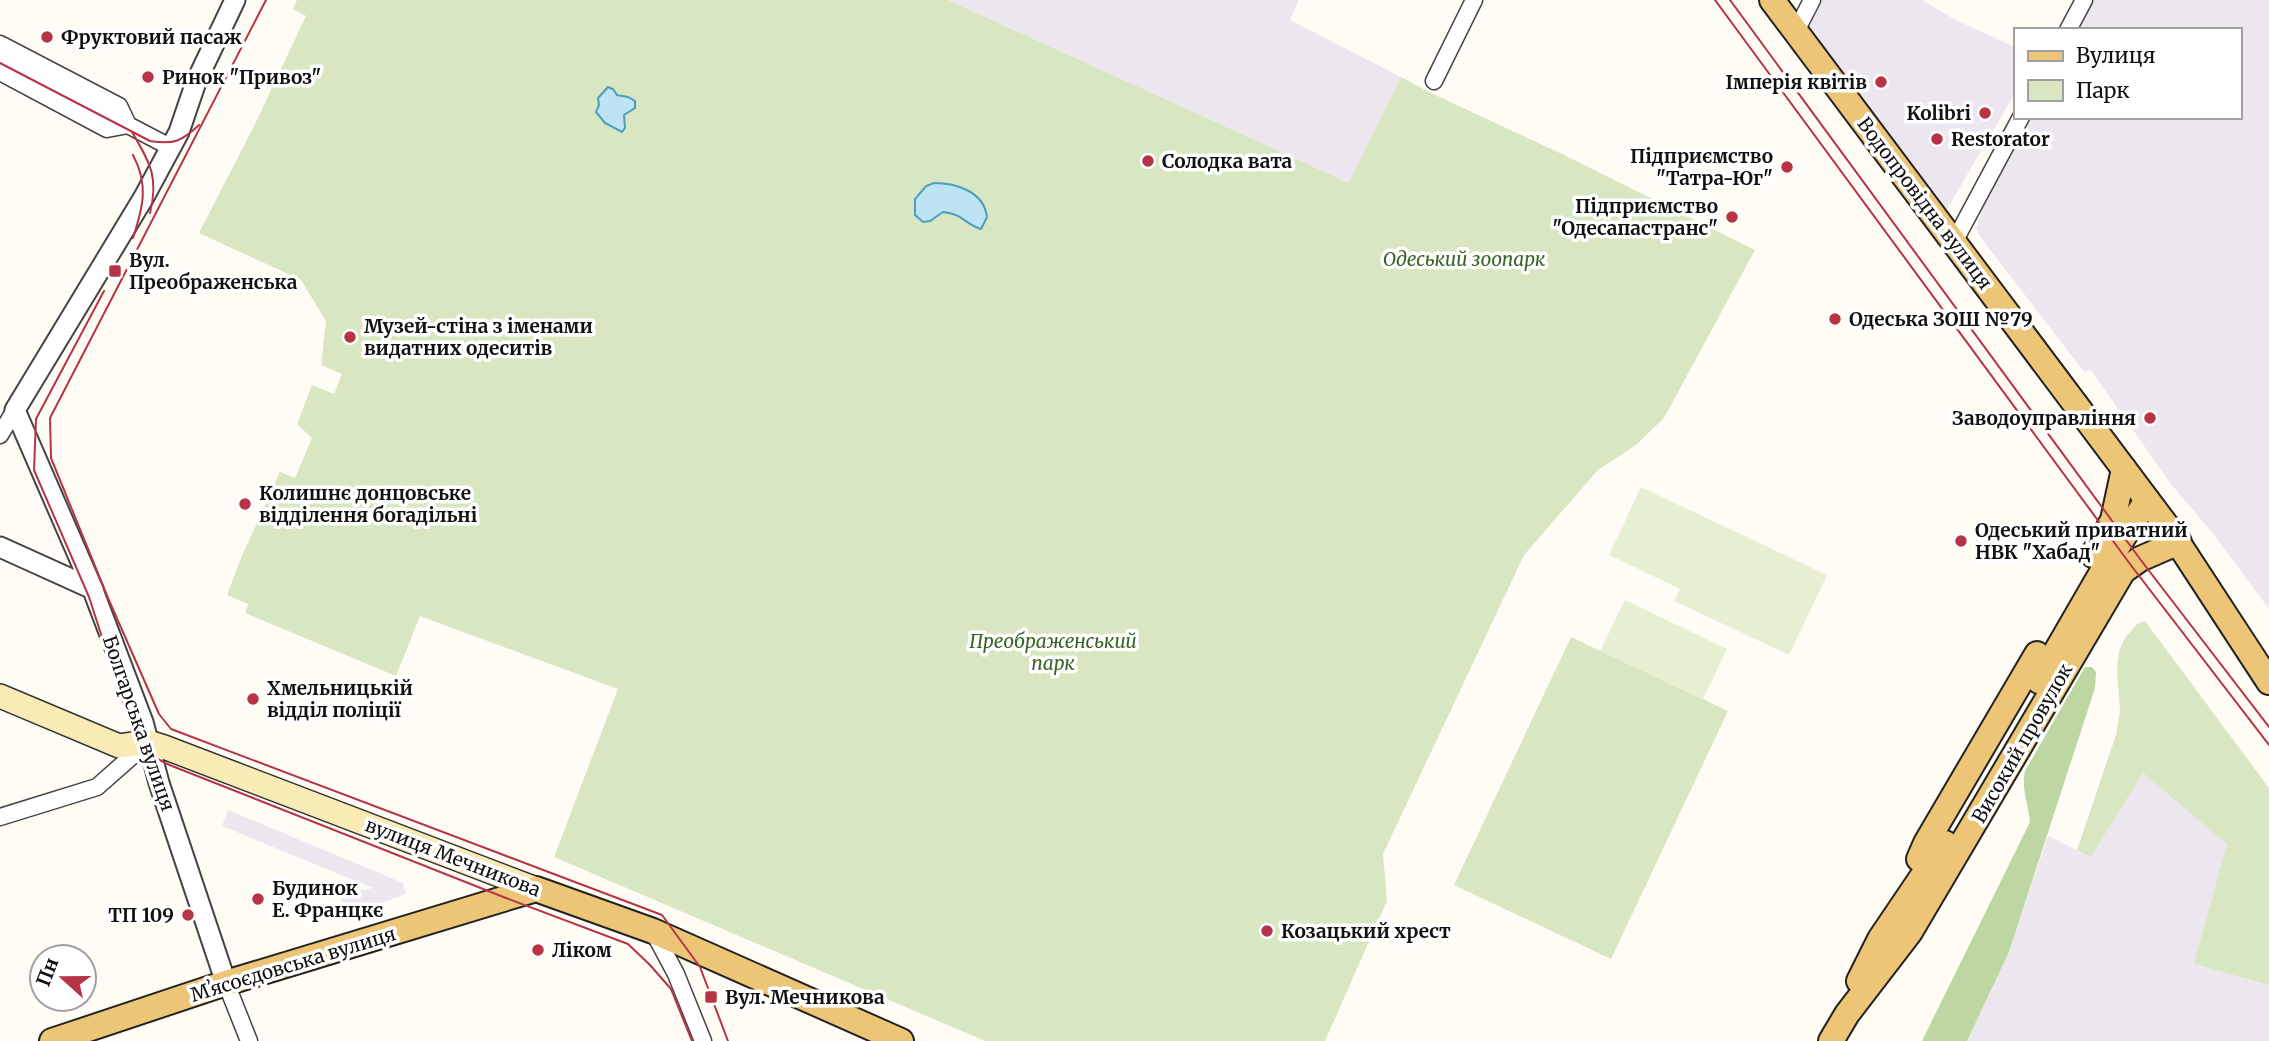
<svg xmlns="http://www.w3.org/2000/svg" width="2269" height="1041" viewBox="0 0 2269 1041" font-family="Merriweather,serif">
	<rect width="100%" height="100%" fill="#fefcf5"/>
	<g fill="#ece6ee">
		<path d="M948 0H1299L1290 20 1401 77 1349 183Z"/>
		<path d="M1813 0H1922L1954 19 2015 47V93L1940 221 1797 29Z"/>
		<path d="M2092 0H2269V609L2214 535 2171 484 2090 369 2085 373 1981 238 1976 229 1983 208 2030 117H2239V30H2077Z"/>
		<path d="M2143 773 2228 844 2194 964 2269 985V1041H1967L2009 952 2048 836 2091 857Z"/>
		<path d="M228 810 403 883 406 894 346 916 340 895 373 888 222 826Z"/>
	</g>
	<g fill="#d8e7c1">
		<path d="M297 0H948L1349 183 1401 77 1429 92 1562 154 1755 250 1664 418 1636 445 1598 470 1524 555 1383 854 1387 901 1325 1041H985L554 857 618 689 420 616 396 676 245 613 248 604 227 595 241 558 280 472 295 478 312 438 297 424 312 385 334 394 342 374 321 365 326 321 301 280 199 233 255 124 306 16 293 9Z"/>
		<path d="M2145 621 2269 788V985L2194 964 2227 844 2143 773 2091 857 2077 850 2116 735 2120 711 2117 670 2119 651 2125 638 2137 624Z"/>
		<path d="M1571 637 1728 711 1611 959 1454 885Z"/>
	</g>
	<path fill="#bed6a1" d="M2085 667H2092L2096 672 2095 688 2009 952 1967 1041H1922L2030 822C2028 803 2021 788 2025 771Z"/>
	<g fill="#e7efd2">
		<path d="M1641 487 1827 575 1789 655 1674 601 1680 589 1609 555Z"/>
		<path d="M1625 600 1727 649 1703 699 1600 651Z"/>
	</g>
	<g fill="#bee3f2" stroke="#4b9ec2" stroke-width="2">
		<path d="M608 87 613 89 617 95 628 97 635 101V108L624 115 625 128 622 132 605 123 596 112 599 105 598 98Z"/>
		<path d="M934 183C955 183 984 191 987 217L981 229C965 224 963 214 943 212L930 221 923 222 915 215V199L926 186Z"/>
	</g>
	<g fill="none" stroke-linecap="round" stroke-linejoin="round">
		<g stroke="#444" stroke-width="19">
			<g id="minor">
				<path d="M2068 30 2084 0"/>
				<path d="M1796 31 1812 0"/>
				<path d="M0 44 119 106 128 125"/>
				<path d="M0 58 170 147"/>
				<path d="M0 72 107 129 128 125"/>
				<path d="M1434 81 1474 0"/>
				<path d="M1954 242 2021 117"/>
				<path d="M0 435 15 410"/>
				<path d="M0 817 97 787 148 742"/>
				<path d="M653 931 676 974 703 1041"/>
				<path d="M226 983 249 1041"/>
			</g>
		</g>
		<g stroke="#444" stroke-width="23">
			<g id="tertiary">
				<path d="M0 547 93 589"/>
				<path d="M226 983 159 783 143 722 91 585 15 410 144 197 179 132 196 82 235 0"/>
			</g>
		</g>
		<g stroke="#333" stroke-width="26">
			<path id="secondary" d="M0 696 119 746 148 742 164 747 536 889"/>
		</g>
		<g stroke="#222" stroke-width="28">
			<g id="primary">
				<path d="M1772 0 2169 529 2269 682"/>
				<path d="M2093 555 2113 520 2124 469"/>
				<path d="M2039 681 2112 555 2147 500"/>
				<path d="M1919 859 1926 843 2037 654"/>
				<path d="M1859 981 1880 939 1945 843"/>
				<path d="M52 1041 226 983 536 889 653 931 901 1041"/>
				<path d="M1831 1041 1847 1014 1910 932 2123 571 2140 559 2179 542"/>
			</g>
		</g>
		<use href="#minor" stroke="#fff" stroke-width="16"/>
		<use href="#tertiary" stroke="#fff" stroke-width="19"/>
		<use href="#secondary" stroke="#f8ebb6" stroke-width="23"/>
		<use href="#primary" stroke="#edc577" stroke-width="24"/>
		<g stroke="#b63446" stroke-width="2">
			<path d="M266 0 50 418 51 458 108 598 159 714 171 729 662 915 700 967 728 1041"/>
			<path d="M1715 0 2130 564 2269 745"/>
			<path d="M1730 0 2140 559 2269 727"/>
			<path d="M0 63 150 141C174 145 182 141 199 125"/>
			<path d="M132 132C150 163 159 177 150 213"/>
			<path d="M133 238C143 207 149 185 133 155"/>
			<path d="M104 291 36 419 34 470 89 597 132 730C141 749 153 758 172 766L506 898 628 944 650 965 671 989 692 1041"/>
		</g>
	</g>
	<g fill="#b63446" stroke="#fff" stroke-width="2.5">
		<circle cx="47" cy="37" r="7"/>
		<circle cx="148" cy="77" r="7"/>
		<circle cx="1881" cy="82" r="7"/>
		<circle cx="1985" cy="113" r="7"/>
		<circle cx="1937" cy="139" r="7"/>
		<circle cx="1148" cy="161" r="7"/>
		<circle cx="1787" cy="167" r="7"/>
		<circle cx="1732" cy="217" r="7"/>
		<rect x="108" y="264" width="14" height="14" rx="3.5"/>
		<circle cx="1835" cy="319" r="7"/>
		<circle cx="350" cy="337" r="7"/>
		<circle cx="2150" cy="418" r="7"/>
		<circle cx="245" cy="504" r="7"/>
		<circle cx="1961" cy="541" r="7"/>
		<circle cx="253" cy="699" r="7"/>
		<circle cx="258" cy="899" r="7"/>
		<circle cx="188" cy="915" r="7"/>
		<circle cx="1267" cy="931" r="7"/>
		<circle cx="538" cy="950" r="7"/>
		<rect x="704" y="990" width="14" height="14" rx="3.5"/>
	</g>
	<g text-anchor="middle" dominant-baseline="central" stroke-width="7" stroke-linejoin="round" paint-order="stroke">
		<g font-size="19" font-weight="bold" fill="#111" stroke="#fff" text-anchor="start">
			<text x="61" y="37">Фруктовий пасаж</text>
			<text x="162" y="77">Ринок "Привоз"</text>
			<text x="1867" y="82" text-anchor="end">Імперія квітів</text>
			<text x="1971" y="113" text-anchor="end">Kolibri</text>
			<text x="1951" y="139">Restorator</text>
			<text x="1773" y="156" text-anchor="end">Підприємство<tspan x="1773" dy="22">"Татра-Юг"</tspan></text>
			<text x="1162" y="161">Солодка вата</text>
			<text x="1718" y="206" text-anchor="end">Підприємство<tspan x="1718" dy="22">"Одесапастранс"</tspan></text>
			<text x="129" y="260">Вул.<tspan x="129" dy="22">Преображенська</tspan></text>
			<text x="1849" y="319">Одеська ЗОШ №79</text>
			<text x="364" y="326">Музей-стіна з іменами<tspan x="364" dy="22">видатних одеситів</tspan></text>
			<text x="2136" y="418" text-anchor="end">Заводоуправління</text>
			<text x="259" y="493">Колишнє донцовське<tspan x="259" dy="22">відділення богадільні</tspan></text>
			<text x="1975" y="530">Одеський приватний<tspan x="1975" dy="22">НВК "Хабад"</tspan></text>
			<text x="267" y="688">Хмельницькій<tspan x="267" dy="22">відділ поліції</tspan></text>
			<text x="272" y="888">Будинок<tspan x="272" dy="22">Е. Францкє</tspan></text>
			<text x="174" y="915" text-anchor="end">ТП 109</text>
			<text x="1281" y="931">Козацький хрест</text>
			<text x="552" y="950">Ліком</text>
			<text x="725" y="997">Вул. Мечникова</text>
		</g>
		<g font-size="19" fill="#111" stroke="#fff">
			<text transform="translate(1925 203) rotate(53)">Водопровідна вулиця</text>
			<text transform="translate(139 723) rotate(71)">Болгарська вулиця</text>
			<text transform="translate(2022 743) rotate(-60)">Високий провулок</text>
			<text transform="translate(453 857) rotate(21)">вулиця Мечникова</text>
			<text transform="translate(293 964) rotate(-17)">Мʼясоєдовська вулиця</text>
		</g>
		<g font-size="19" font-style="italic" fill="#386425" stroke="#fff">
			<text x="1464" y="259">Одеський зоопарк</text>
			<text x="1053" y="641">Преображенський<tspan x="1053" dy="22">парк</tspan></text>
		</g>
	</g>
	<rect x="2014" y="28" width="228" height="91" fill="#ffffff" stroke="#a0a0a0" stroke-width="2"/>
	<rect x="2028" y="51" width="35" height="10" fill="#edc577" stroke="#a0a0a0" stroke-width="2"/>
	<text x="2076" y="63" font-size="21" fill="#111111">Вулиця</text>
	<rect x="2028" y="80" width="35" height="21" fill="#d8e7c1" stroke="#a0a0a0" stroke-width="2"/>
	<text x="2076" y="98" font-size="21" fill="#111111">Парк</text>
	<g transform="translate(63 978) rotate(291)"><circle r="33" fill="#ffffff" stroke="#a0a0a0" stroke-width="2"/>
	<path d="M0-5L12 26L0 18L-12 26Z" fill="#b63446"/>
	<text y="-10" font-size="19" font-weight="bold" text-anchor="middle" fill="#111111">Пн</text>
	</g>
</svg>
